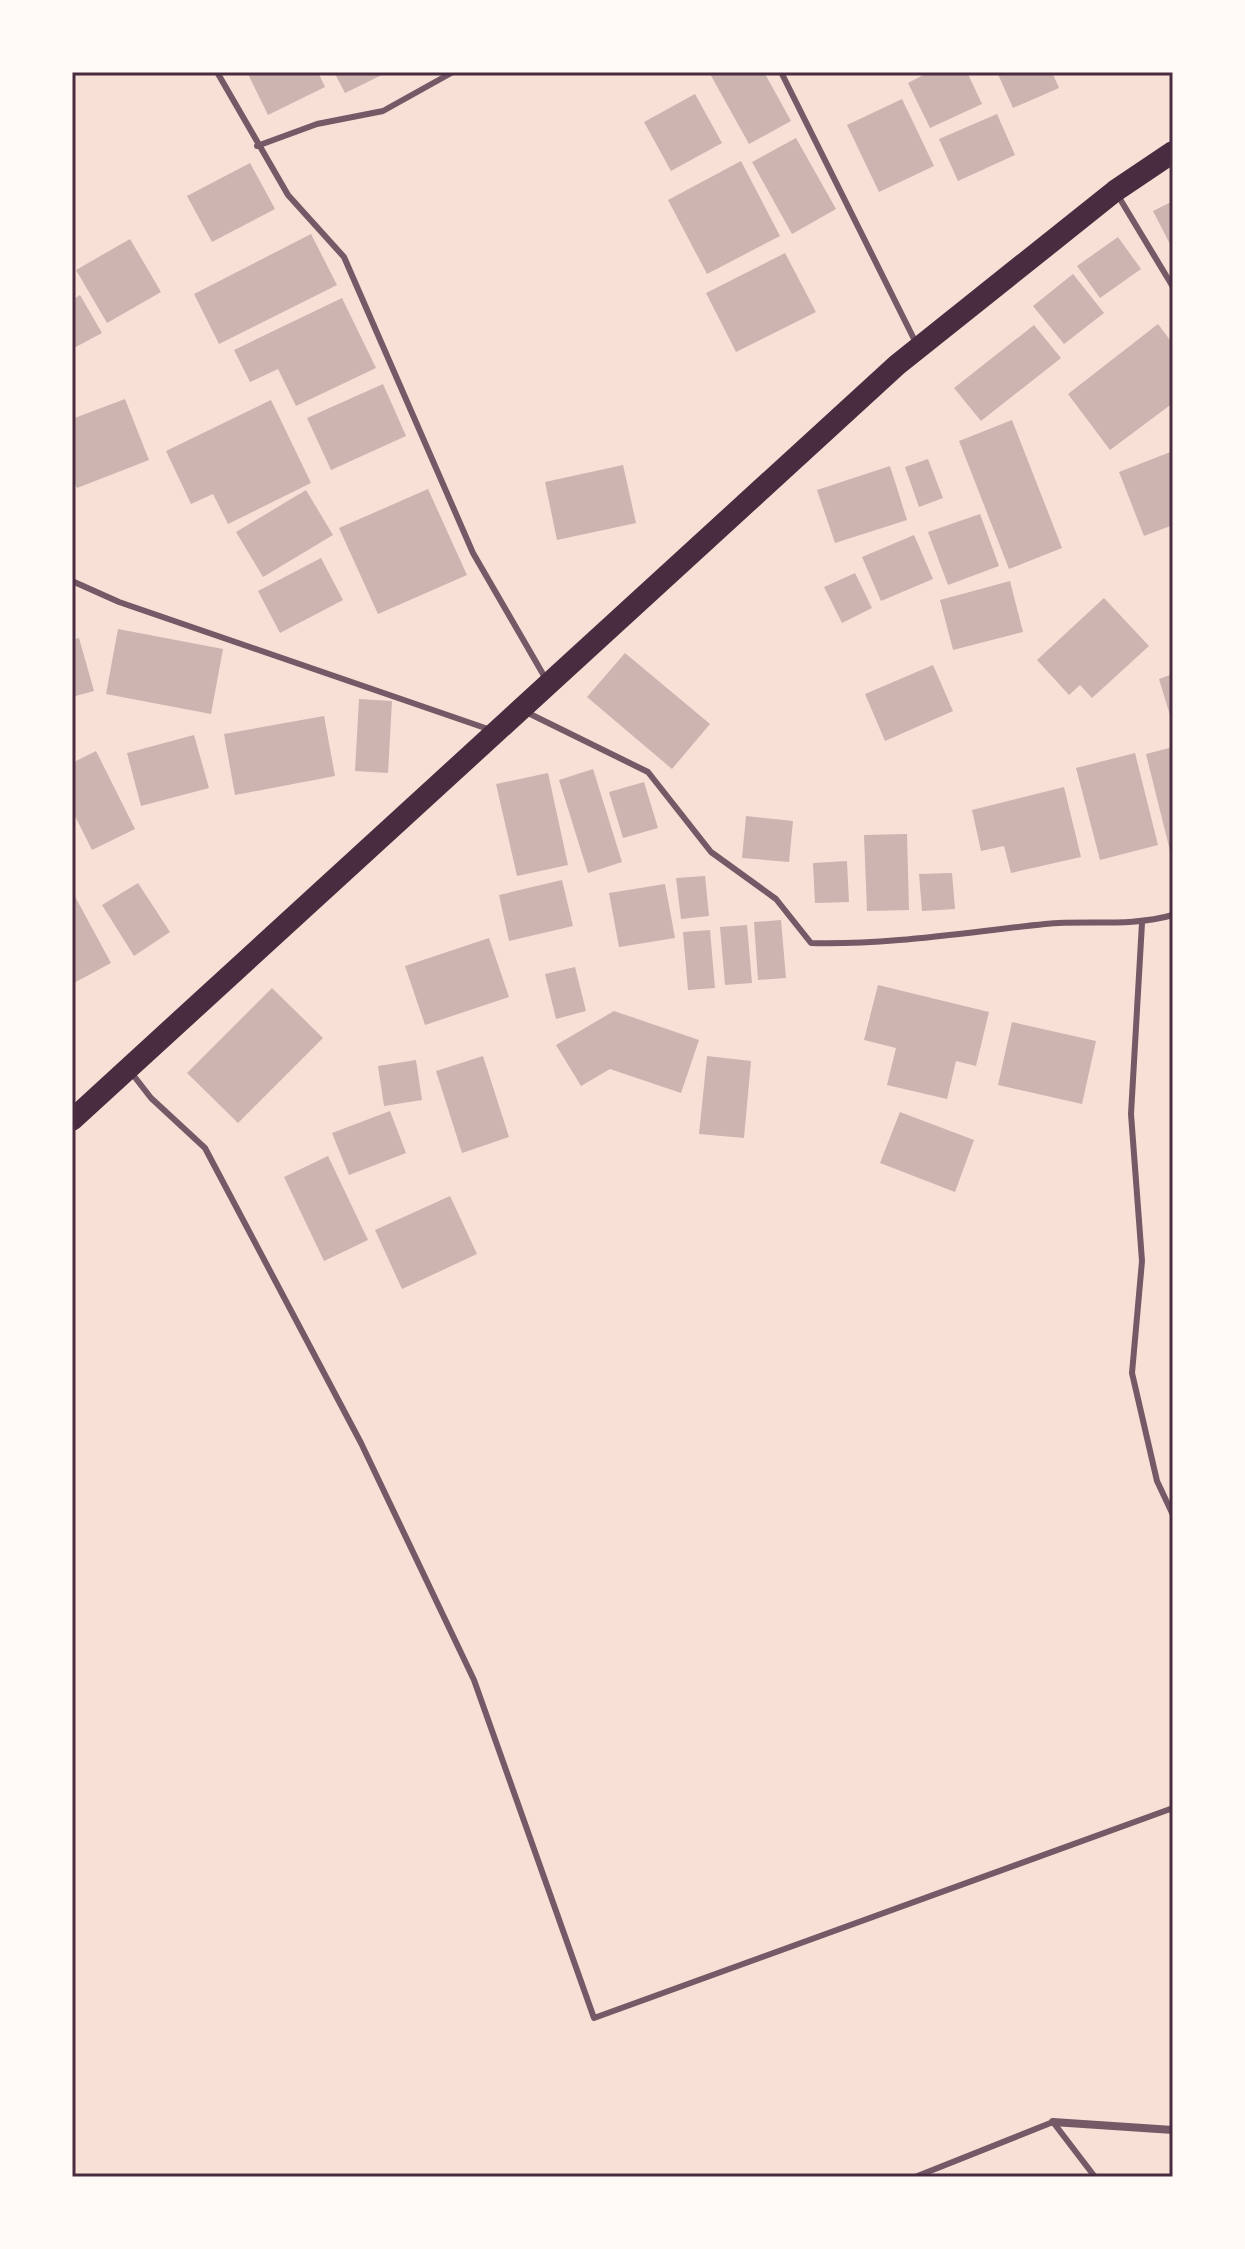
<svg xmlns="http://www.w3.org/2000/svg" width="1245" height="2249" viewBox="0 0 1245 2249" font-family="Overpass,sans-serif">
	<rect width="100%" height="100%" fill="#f7e1d7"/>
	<g fill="#ccb4b1">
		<path d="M247 72H318L325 87 268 115Z"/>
		<path d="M334 72H388L345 93Z"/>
		<path d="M709 72H764L791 121 749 144Z"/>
		<path d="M929 72H967L982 104 930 128 908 83Z"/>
		<path d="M997 72H1052L1059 88 1013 108Z"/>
		<path d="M695 94 722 143 671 171 644 122Z"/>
		<path d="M902 99 934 166 879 192 847 125Z"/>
		<path d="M997 114 1015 155 958 181 939 139Z"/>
		<path d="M796 138 836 209 792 234 752 162Z"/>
		<path d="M741 161 780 236 707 274 668 200Z"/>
		<path d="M250 163 275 209 212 242 187 196Z"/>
		<path d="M1173 201V250L1153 211Z"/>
		<path d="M311 234 337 285 219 344 194 294Z"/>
		<path d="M1118 237 1141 269 1100 298 1077 266Z"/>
		<path d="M130 239 161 292 107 323 76 270Z"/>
		<path d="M785 253 816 312 736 352 706 293Z"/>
		<path d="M1073 274 1104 313 1064 344 1033 306Z"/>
		<path d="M80 295 102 333 72 349V300Z"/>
		<path d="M342 298 376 368 296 406 278 369 250 382 234 350Z"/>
		<path d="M1158 324 1173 344V403L1110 450 1068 394Z"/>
		<path d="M1034 325 1061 358 981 421 954 388Z"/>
		<path d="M383 384 406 436 331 470 307 418Z"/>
		<path d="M125 399 149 460 77 488 72 477V419Z"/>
		<path d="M271 400 311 483 228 524 213 494 191 504 166 451Z"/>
		<path d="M1012 420 1062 548 1009 569 959 441Z"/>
		<path d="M1173 451V525L1144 536 1119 472Z"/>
		<path d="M928 459 943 498 919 507 905 467Z"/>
		<path d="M623 465 636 523 557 540 545 482Z"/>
		<path d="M890 466 907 520 835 543 817 490Z"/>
		<path d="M428 489 467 575 378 614 339 528Z"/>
		<path d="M306 490 333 535 263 577 236 532Z"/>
		<path d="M980 514 999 566 948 585 928 532Z"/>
		<path d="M914 535 933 579 881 601 862 557Z"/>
		<path d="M321 558 343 600 280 633 258 591Z"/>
		<path d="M855 573 872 608 842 623 824 587Z"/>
		<path d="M1010 581 1023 632 953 650 940 600Z"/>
		<path d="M1104 598 1149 646 1092 698 1080 685 1069 695 1037 660Z"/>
		<path d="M118 629 223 649 211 714 106 694Z"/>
		<path d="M79 638 94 691 72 697V640Z"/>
		<path d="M625 653 710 724 672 769 587 697Z"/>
		<path d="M933 665 953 711 885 741 865 694Z"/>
		<path d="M1173 674V722H1172L1159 679Z"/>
		<path d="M359 699 392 701 388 773 355 771Z"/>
		<path d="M324 716 335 776 235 795 224 734Z"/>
		<path d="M194 735 209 788 141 806 127 753Z"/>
		<path d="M1173 747V859H1172L1146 754Z"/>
		<path d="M96 751 135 829 92 850 72 810V763Z"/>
		<path d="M1135 753 1158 845 1100 860 1076 768Z"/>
		<path d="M593 769 622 862 588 873 559 780Z"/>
		<path d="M548 773 568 865 517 876 496 784Z"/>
		<path d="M644 782 658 828 623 838 609 792Z"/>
		<path d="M1064 787 1081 857 1011 873 1004 846 981 851 972 810Z"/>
		<path d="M746 816 793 821 789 862 742 858Z"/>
		<path d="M907 834 909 910 867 911 864 835Z"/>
		<path d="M847 861 849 902 815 903 813 863Z"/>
		<path d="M952 873 955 909 922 911 919 874Z"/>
		<path d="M705 876 709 916 681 919 676 878Z"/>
		<path d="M562 880 573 926 509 941 499 895Z"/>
		<path d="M138 883 170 932 134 956 102 905Z"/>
		<path d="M665 884 675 938 619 947 609 893Z"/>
		<path d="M72 891 111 963 72 984Z"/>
		<path d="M781 920 786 978 758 980 754 922Z"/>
		<path d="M747 925 752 983 725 985 720 927Z"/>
		<path d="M710 930 715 988 688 990 683 932Z"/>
		<path d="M489 938 509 997 425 1025 405 966Z"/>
		<path d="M575 967 586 1011 556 1019 545 974Z"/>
		<path d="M878 985 989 1012 976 1066 956 1061 947 1099 887 1085 896 1048 864 1040Z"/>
		<path d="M272 988 323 1038 238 1123 187 1073Z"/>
		<path d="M614 1011 699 1040 681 1093 610 1069 581 1086 556 1045Z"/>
		<path d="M1012 1022 1096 1041 1082 1104 998 1085Z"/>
		<path d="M483 1056 509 1137 462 1153 436 1071Z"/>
		<path d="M707 1056 751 1061 744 1138 699 1134Z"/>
		<path d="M416 1060 422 1100 384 1106 378 1066Z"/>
		<path d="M390 1111 406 1153 349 1175 332 1133Z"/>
		<path d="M900 1112 974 1140 955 1192 880 1163Z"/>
		<path d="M328 1156 368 1240 324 1261 284 1177Z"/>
		<path d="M450 1196 477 1254 402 1289 375 1230Z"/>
	</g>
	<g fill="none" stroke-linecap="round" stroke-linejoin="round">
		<g stroke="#755966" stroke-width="6">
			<path d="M217 72 288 195 344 257 473 553 547 681"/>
			<path d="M781 72 917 345"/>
			<path d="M257 146 317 124 383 111 453 72"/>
			<path d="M1117 194 1173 287"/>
			<path d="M72 581 119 602 491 730"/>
			<path d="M524 711 648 772 711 852 776 899 811 943C890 945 967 932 1045 924 1088 920 1130 927 1173 915"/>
			<path d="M1142 923 1131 1114 1142 1261 1132 1373 1157 1481 1173 1515"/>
			<path d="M130 1071 151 1098 205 1148 361 1443 474 1680 594 2018 1173 1808"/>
			<path d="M915 2177 1053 2122 1095 2177"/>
		</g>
		<path stroke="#755966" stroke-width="8" d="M1053 2122 1173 2130"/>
		<path stroke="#4a2c40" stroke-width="22" d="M72 1120 897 365 1115 191 1173 152"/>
	</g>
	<rect width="1245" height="2249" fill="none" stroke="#fffaf5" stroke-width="148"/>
	<rect x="74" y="74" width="1097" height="2101" fill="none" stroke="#4a2c40" stroke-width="3"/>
</svg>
